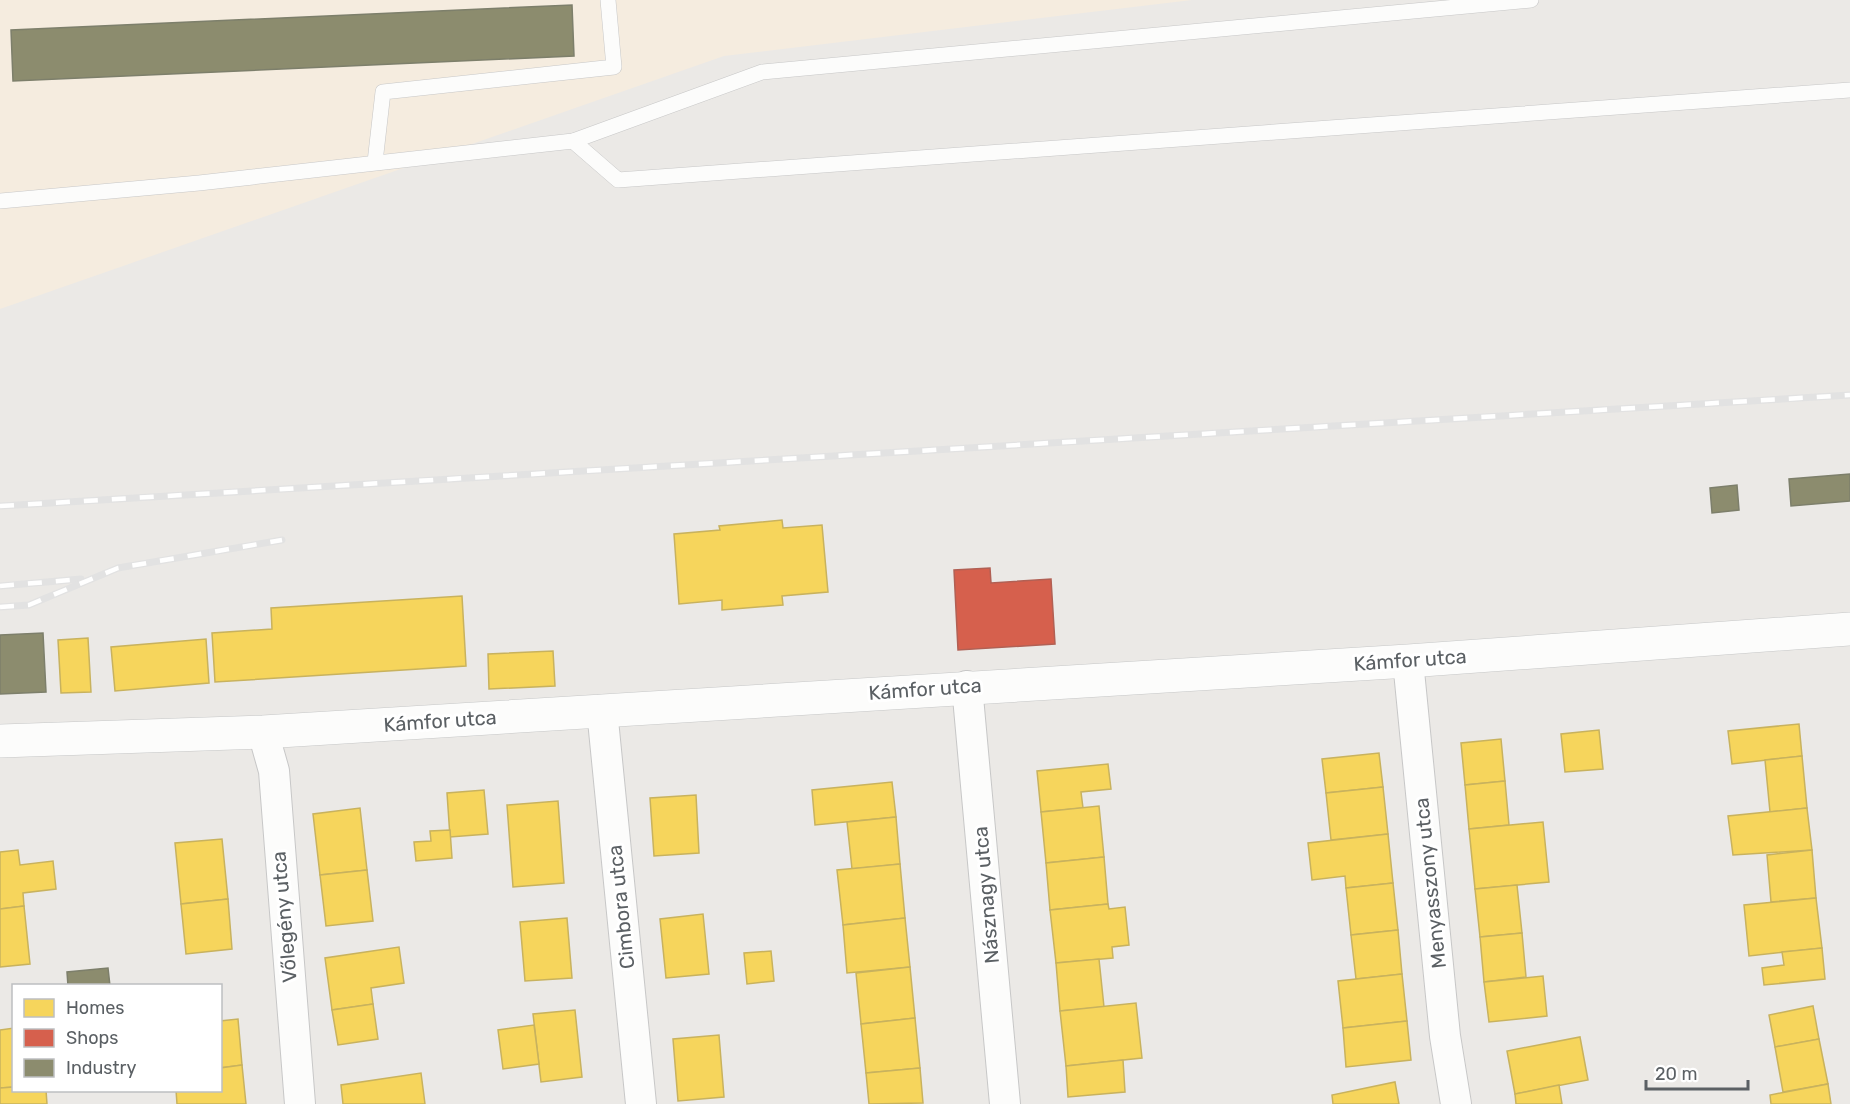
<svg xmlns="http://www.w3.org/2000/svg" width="1850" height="1104" viewBox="0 0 1850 1104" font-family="Rubik,sans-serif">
	<rect width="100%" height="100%" fill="#ebe9e6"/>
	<path fill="#f5ecdf" d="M0 0H1192L724 56 0 309Z"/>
	<g fill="#f6d55c" stroke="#c8b25e" stroke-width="1.5">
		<path d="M782 520 783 528 822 525 828 592 782 596 783 605 722 610V600L679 604 674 534 720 530 719 526Z"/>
		<path d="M462 596 466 666 215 682 212 633 272 629 271 608Z"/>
		<path d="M88 638 91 692 61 693 58 640Z"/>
		<path d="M206 639 209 683 115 691 111 647Z"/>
		<path d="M553 651 555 686 489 689 488 654Z"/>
		<path d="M1799 724 1802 756 1732 764 1728 731Z"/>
		<path d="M1599 730 1603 769 1565 772 1561 734Z"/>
		<path d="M1501 739 1505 781 1465 785 1461 743Z"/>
		<path d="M1379 753 1383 787 1326 793 1322 759Z"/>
		<path d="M1802 756 1807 808 1770 812 1765 760Z"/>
		<path d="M1108 764 1111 789 1081 792 1083 808 1041 812 1037 771Z"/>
		<path d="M1505 781 1509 825 1469 829 1465 785Z"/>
		<path d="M892 782 896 817 815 825 812 790Z"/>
		<path d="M1383 787 1388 834 1331 840 1326 793Z"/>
		<path d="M484 790 488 834 450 837 447 793Z"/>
		<path d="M696 795 699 853 654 856 650 798Z"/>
		<path d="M558 801 564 883 513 887 507 805Z"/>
		<path d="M1099 806 1104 857 1046 863 1041 812Z"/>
		<path d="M360 808 367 870 320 875 313 814Z"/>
		<path d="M1807 808 1812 850 1733 855 1728 816Z"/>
		<path d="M896 817 900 864 852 869 847 822Z"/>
		<path d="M1543 822 1549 882 1475 889 1469 829Z"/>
		<path d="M450 830 452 858 416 861 414 842 431 841 430 831Z"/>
		<path d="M1388 834 1393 883 1346 888 1345 876 1312 880 1308 843Z"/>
		<path d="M222 839 228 899 181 904 175 843Z"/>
		<path d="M18 850 20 865 53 861 56 889 23 893 24 906 0 909V852Z"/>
		<path d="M1812 850 1816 898 1771 902 1767 855Z"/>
		<path d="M1104 857 1108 904 1050 910 1046 863Z"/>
		<path d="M900 864 905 918 843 925 837 870Z"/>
		<path d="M367 870 373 921 326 926 320 875Z"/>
		<path d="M1393 883 1398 930 1351 935 1346 888Z"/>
		<path d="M1517 885 1522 933 1480 937 1475 889Z"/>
		<path d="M1816 898 1822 948 1749 956 1744 905Z"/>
		<path d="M228 899 232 949 186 954 181 904Z"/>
		<path d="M1108 904 1109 909 1125 907 1129 945 1112 947 1113 958 1056 963 1050 910Z"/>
		<path d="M24 906 30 964 0 967V909Z"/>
		<path d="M703 914 709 974 666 978 660 919Z"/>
		<path d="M567 918 572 978 525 981 520 922Z"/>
		<path d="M905 918 910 967 847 973 843 925Z"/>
		<path d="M1398 930 1402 974 1356 979 1351 935Z"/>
		<path d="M1522 933 1526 977 1484 982 1480 937Z"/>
		<path d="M399 947 404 983 371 988 373 1004 332 1010 325 958Z"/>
		<path d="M1822 948 1825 979 1764 985 1762 968 1784 965 1782 952Z"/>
		<path d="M771 951 774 981 747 984 744 953Z"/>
		<path d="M1099 959 1104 1007 1060 1011 1056 963Z"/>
		<path d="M910 967 915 1018 861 1024 856 973Z"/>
		<path d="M1402 974 1407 1021 1343 1028 1338 981Z"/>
		<path d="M1543 976 1547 1016 1489 1022 1484 982Z"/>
		<path d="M1136 1003 1142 1058 1066 1066 1060 1011Z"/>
		<path d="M373 1004 378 1039 338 1045 332 1010Z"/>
		<path d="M1813 1006 1819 1039 1775 1047 1769 1015Z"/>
		<path d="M575 1010 582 1077 541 1082 533 1014Z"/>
		<path d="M915 1018 920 1068 866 1073 861 1024Z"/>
		<path d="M238 1019 242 1065 220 1068V1021Z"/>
		<path d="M1407 1021 1411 1060 1346 1067 1343 1028Z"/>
		<path d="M534 1025 539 1064 503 1069 498 1030Z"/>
		<path d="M14 1028V1087L0 1088V1030Z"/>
		<path d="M719 1035 724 1097 678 1101 673 1039Z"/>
		<path d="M1580 1037 1588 1080 1515 1094 1507 1051Z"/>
		<path d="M1819 1039 1828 1084 1783 1092 1775 1047Z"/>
		<path d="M1123 1060 1125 1092 1068 1097 1066 1066Z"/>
		<path d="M242 1065 246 1104H177L176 1090H220V1068Z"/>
		<path d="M920 1068 923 1103 869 1104 866 1073Z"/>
		<path d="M421 1073 425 1104H343L341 1085Z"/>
		<path d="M1395 1082 1399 1104H1333L1332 1095Z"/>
		<path d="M1828 1084 1831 1104H1771L1770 1095Z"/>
		<path d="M1559 1085 1562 1104H1516L1515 1094Z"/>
		<path d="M14 1087V1090H46L47 1104H0V1088Z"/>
	</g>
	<path fill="#d6604d" stroke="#b16054" stroke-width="1.5" d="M990 568 991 583 1051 579 1055 644 958 650 954 570Z"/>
	<g fill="#8c8c6e" stroke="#7d7f6b" stroke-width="1.5">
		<path d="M572 5 574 56 13 81 11 30Z"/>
		<path d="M1850 474V501L1791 506 1789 479Z"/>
		<path d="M1737 485 1739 510 1712 513 1710 488Z"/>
		<path d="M43 633 46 692 0 694V635Z"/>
		<path d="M108 968 110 986H68L67 972Z"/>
	</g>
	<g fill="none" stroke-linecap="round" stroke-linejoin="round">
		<g stroke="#c7c7c7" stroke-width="16">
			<g id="lane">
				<path d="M573 141 618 180 1850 90"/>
				<path d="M375 162 383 92 614 67 608 0"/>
				<path d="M0 201 199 183 573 141 762 72 1531 0"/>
			</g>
		</g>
		<g stroke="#c7c7c7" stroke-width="32">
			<g id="street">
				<path d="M1408 661 1445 1036 1456 1104"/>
				<path d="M967 686 1005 1104"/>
				<path d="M602 710 641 1104"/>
				<path d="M263 732 274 771 300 1104"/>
			</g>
		</g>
		<g stroke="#c6c7c7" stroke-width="34">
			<path id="secondary" d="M0 741 263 732 1408 661 1850 629"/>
		</g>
		<use href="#lane" stroke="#fcfcfb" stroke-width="15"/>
		<use href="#street" stroke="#fcfcfb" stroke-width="30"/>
		<use href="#secondary" stroke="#fcfcfb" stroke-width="33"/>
		<g stroke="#e2e2e2" stroke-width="7">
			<g id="rail">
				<path d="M0 506 1850 395"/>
				<path d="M0 586 81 579"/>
				<path d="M0 607 29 605 118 568 282 540"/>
			</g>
		</g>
		<use href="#rail" stroke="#fff" stroke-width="4.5" stroke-dasharray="14" stroke-linecap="butt"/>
	</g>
	<g text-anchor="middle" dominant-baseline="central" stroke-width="6" stroke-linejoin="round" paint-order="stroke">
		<g font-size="20" fill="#5b6064" stroke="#fff">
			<text transform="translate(1410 660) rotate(-4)">Kámfor utca</text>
			<text transform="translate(925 689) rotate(-4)">Kámfor utca</text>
			<text transform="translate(440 721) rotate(-4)">Kámfor utca</text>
			<text transform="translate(1430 883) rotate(-96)">Menyasszony utca</text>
			<text transform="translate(986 895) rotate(-95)">Násznagy utca</text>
			<text transform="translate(621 907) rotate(-96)">Cimbora utca</text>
			<text transform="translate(284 917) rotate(-95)">Vőlegény utca</text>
		</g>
	</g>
	<rect x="12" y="984" width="210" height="108" fill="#ffffff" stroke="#bdbfc1" stroke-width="1.5"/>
	<rect x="24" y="999" width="30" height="18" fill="#f6d55c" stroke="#bdbfc1" stroke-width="1.5"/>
	<text x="66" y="1014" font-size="18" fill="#5b6064">Homes</text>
	<rect x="24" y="1029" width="30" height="18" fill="#d6604d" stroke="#bdbfc1" stroke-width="1.5"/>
	<text x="66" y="1044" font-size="18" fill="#5b6064">Shops</text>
	<rect x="24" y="1059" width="30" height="18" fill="#8c8c6e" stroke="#bdbfc1" stroke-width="1.5"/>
	<text x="66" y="1074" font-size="18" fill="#5b6064">Industry</text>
	<path d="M1646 1080v9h102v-9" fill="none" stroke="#5b6064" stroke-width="3"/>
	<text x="1655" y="1080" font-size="18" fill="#5b6064" stroke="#ffffff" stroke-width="4.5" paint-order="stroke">20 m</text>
</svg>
